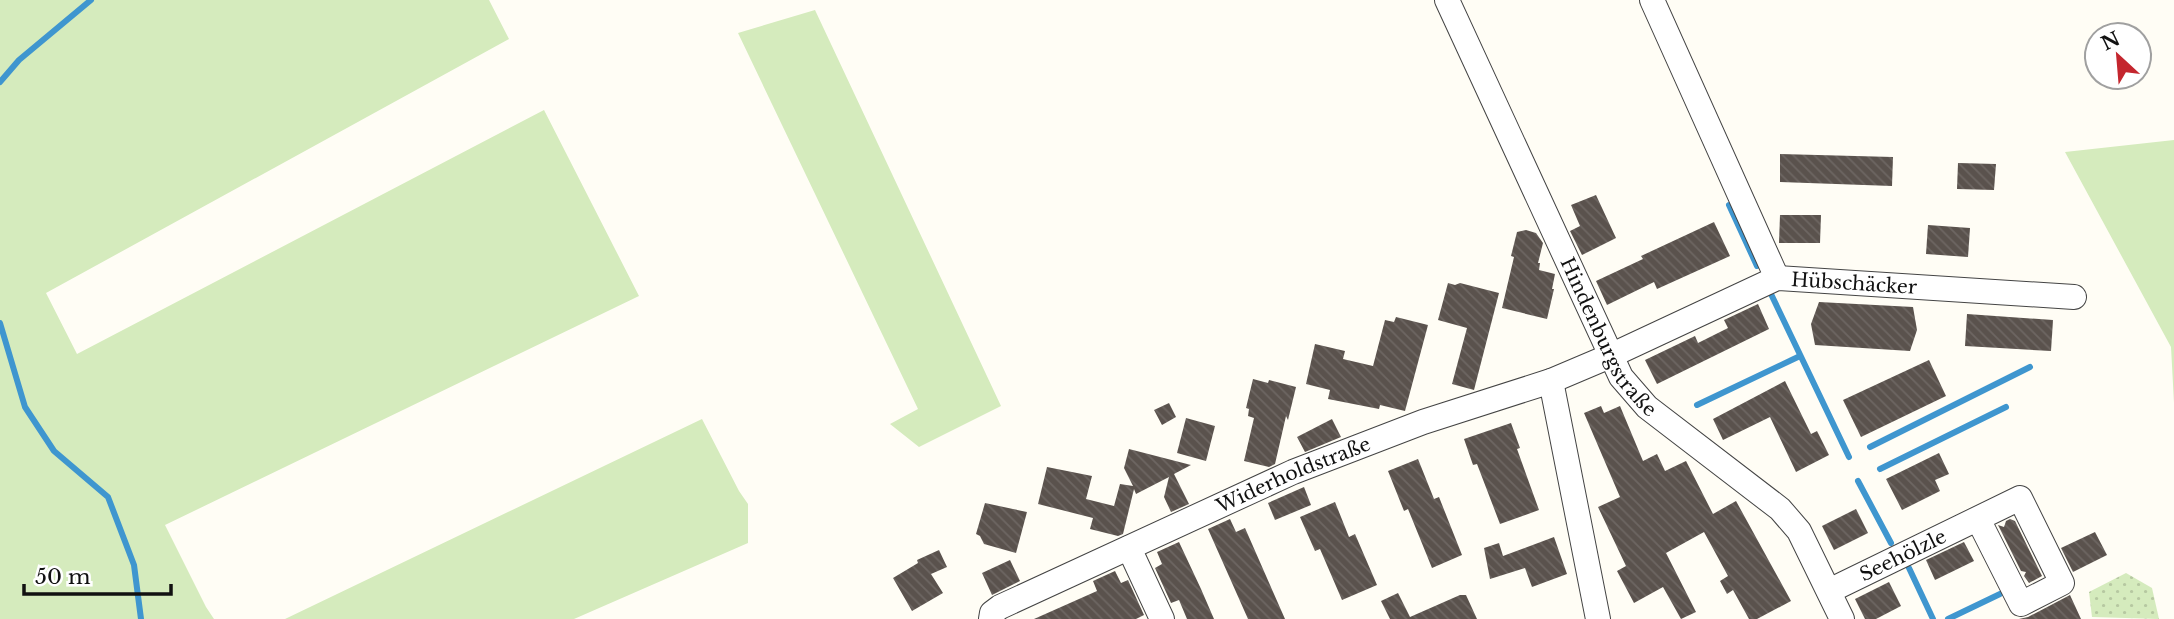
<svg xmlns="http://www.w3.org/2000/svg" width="2174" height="619" viewBox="0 0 2174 619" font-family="'Libre Baskerville',serif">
	<defs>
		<pattern id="park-dots" width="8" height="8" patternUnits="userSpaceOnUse" patternTransform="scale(1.75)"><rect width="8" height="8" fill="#d5ebbd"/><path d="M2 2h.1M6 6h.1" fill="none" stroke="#b6c8a1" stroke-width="1.8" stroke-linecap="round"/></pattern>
		<pattern id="building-back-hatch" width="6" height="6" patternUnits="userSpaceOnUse" patternTransform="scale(1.75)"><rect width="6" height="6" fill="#5a524d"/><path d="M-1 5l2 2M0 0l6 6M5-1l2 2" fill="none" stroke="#6d6662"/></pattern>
	</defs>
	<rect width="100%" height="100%" fill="#fffdf5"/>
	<g fill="#d5ebbd">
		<path d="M0 0H489L509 39 46 293 77 354 544 110 639 296 165 525 206 607 214 619H0Z"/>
		<path d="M815 10 1001 406 919 447 890 424 918 409 738 33Z"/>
		<path d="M2174 140V403L2171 347 2065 152Z"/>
		<path d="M702 419 739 491 748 504V543L574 619H285Z"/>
	</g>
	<path fill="url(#park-dots)" d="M2126 573 2152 588 2159 619 2092 617 2089 592Z"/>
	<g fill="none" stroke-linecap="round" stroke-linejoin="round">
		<g stroke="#3f96cf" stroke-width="6">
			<path d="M0 82 19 60 91 0"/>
			<path d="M1729 205 1757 266"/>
			<path d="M1771 294 1849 457"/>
			<path d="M0 323 25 407 54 451 108 497 134 565 141 619"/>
			<path d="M1697 405 1800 356"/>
			<path d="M1870 447 2030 367"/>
			<path d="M1880 469 2006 407"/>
			<path d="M1858 481 1891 543"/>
			<path d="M1909 568 1933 619"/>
			<path d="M1948 619 2000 594"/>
		</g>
	</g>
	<g fill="url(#building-back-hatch)">
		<path d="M1780 154 1893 157 1892 186 1780 182Z"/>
		<path d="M1958 163 1996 164 1994 190 1957 189Z"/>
		<path d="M1596 195 1616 238 1582 255 1570 231 1580 226 1571 205Z"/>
		<path d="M1780 215H1821L1820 243H1779Z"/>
		<path d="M1714 222 1730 256 1657 289 1654 282 1607 305 1596 281 1643 259 1641 256Z"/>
		<path d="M1928 225 1970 228 1968 257 1926 254Z"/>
		<path d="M1526 230 1536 233 1543 243 1538 263H1540L1539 270 1555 274 1552 289H1554L1547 319 1502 308 1514 257 1511 256 1517 232Z"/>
		<path d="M1448 283 1455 285 1460 283 1499 293 1474 390 1452 384 1467 328 1438 320Z"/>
		<path d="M1819 302 1913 307 1917 330 1910 351 1815 345 1811 324Z"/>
		<path d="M1758 304 1769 329 1657 384 1645 360 1695 336 1698 343 1728 328 1724 320Z"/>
		<path d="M1967 314 2053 320 2051 351 1965 346Z"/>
		<path d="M1396 317 1428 325 1405 411 1380 405 1379 409 1328 399 1330 390 1306 384 1315 344 1345 351 1343 359 1373 366 1385 320 1394 322Z"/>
		<path d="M1929 360 1946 396 1861 437 1843 400Z"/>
		<path d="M1253 379 1268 383 1269 380 1296 387 1288 420 1286 416 1275 464 1269 467 1244 461 1254 418 1248 416 1249 409 1246 408Z"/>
		<path d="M1785 381 1811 434 1817 431 1829 455 1796 472 1770 417 1723 440 1713 419Z"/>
		<path d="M1169 403 1176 417 1162 425 1154 410Z"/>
		<path d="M1601 406 1604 413 1620 406 1643 461 1657 454 1665 471 1686 461 1713 514 1736 501 1791 601 1757 619H1749L1733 590 1727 594 1720 581 1728 576 1704 532 1666 553 1696 612 1681 619 1663 587 1634 603 1617 571 1626 566 1598 507 1620 497 1584 413Z"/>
		<path d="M1186 418 1215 426 1206 461 1177 453Z"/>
		<path d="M1332 419 1341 437 1305 452 1297 437Z"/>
		<path d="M1511 423 1520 448 1517 449 1539 510 1500 524 1477 464 1473 465 1464 439Z"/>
		<path d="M1129 449 1191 465 1174 474 1189 504 1171 512 1164 497 1169 477 1136 494 1134 489 1123 534 1118 536 1090 529 1093 518 1038 504 1047 467 1092 476 1086 499 1114 506 1120 484 1133 486 1124 468Z"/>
		<path d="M1939 453 1949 474 1935 480 1940 491 1902 510 1886 479Z"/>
		<path d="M1418 459 1434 499 1439 497 1462 555 1432 568 1408 509 1404 511 1388 471Z"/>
		<path d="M1304 487 1311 505 1275 520 1268 503Z"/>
		<path d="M1335 502 1349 537 1355 534 1377 585 1342 600 1320 549 1315 551 1300 517Z"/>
		<path d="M985 503 1027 512 1016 553 984 544 980 536 976 534Z"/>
		<path d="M1856 509 1868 533 1834 550 1822 526Z"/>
		<path d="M1230 519 1236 532 1245 528 1285 619H1248L1208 529Z"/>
		<path d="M2010 519 2015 521 2042 576 2029 583 2024 576 2026 572 2021 571 1998 525 2004 527 2006 521Z"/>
		<path d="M2095 532 2107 555 2073 572 2061 548Z"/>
		<path d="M1554 537 1567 574 1532 587 1525 568 1490 579 1484 548 1499 543 1503 556Z"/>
		<path d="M1179 542 1201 589 1214 619H1187L1179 600 1171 603 1155 568 1162 564 1157 552Z"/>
		<path d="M1964 542 1974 561 1935 580 1926 560Z"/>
		<path d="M939 550 947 567 931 574 943 593 912 611 893 578 918 563 917 560Z"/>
		<path d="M1010 560 1020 581 992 595 982 573Z"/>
		<path d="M1115 571 1121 583 1128 580 1144 615 1136 619H1034L1097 591 1093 581Z"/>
		<path d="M1889 582 1901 606 1876 619H1865L1855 599Z"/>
		<path d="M1398 593 1410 617 1460 595H1466L1477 619H1390L1381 601Z"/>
		<path d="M2070 595 2081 619H2019L2028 617Z"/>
	</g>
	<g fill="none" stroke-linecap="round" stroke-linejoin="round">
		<g stroke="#444" stroke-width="26">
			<g id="minor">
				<path id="s1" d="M1447 0 1621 377 1647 407 1780 509 1799 531 1842 619"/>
				<path d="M1652 0 1777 278"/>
				<path d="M1551 381 1598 619"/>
				<path d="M1129 548 1162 619"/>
				<path id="s2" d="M1829 591 2020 498 2062 583 2021 604 1978 519"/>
				<path id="s3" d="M991 619 992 613 1000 607 1293 472 1423 422 1551 381 1610 356 1777 278 2074 297"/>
			</g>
		</g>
		<use href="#minor" stroke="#fff" stroke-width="24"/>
	</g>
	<g text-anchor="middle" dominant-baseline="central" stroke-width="7" stroke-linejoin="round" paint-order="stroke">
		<g font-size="19" fill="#111" stroke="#fff">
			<text stroke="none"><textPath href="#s3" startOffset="938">Hübschäcker</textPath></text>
			<text stroke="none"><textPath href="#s1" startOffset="374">Hindenburgstraße</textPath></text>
			<text stroke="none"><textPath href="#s3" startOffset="338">Widerholdstraße</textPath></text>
			<text stroke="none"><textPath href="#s2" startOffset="82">Seehölzle</textPath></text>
		</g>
	</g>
	<g transform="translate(2118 56) rotate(334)"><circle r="33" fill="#ffffff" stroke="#a0a0a0" stroke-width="2"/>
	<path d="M0-5L12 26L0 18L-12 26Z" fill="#c4262e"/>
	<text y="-10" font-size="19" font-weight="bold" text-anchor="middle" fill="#111111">N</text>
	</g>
	<path d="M24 584v10h147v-10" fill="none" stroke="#111111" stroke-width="3.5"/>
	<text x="35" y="584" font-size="21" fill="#111111" stroke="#ffffff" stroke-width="5" paint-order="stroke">50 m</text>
</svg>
